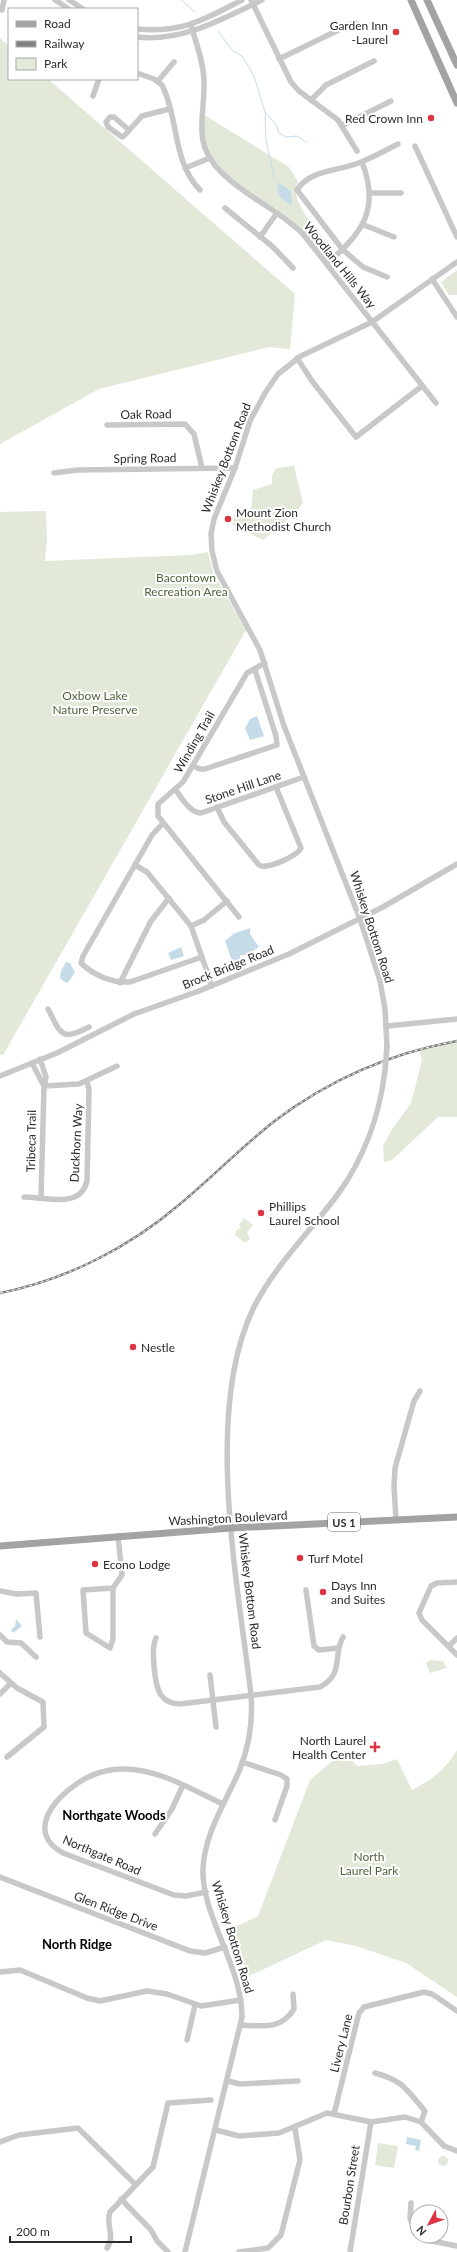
<svg xmlns="http://www.w3.org/2000/svg" width="457" height="2252" viewBox="0 0 457 2252" font-family="Lato,sans-serif">
	<rect width="100%" height="100%" fill="#fff"/>
	<g fill="#e2e9d9">
		<path d="M0 38 9 46V79H48L295 294 290 349 269 347 99 389 0 444Z"/>
		<path d="M201 113 289 167 298 182C286 200 326 240 337 255L327 263 303 234 235 184 207 152Z"/>
		<path d="M457 270V295H449L441 282Z"/>
		<path d="M294 466 303 503 296 512 263 540 233 525 234 515 242 516 251 508 253 490 272 484V476L276 468Z"/>
		<path d="M46 511 47 540 45 561 191 555 208 552 213 573 246 630 3 1055H0V512Z"/>
		<path d="M457 1041V1117H438L392 1160 384 1162 383 1146 391 1131 411 1103 422 1060 419 1050Z"/>
		<path d="M244 1218 253 1225 247 1232 250 1239 245 1243 235 1235 236 1231 241 1227 239 1225Z"/>
		<path d="M430 1660 443 1661 447 1668 430 1673 426 1663Z"/>
		<path d="M457 1750V1997L406 1963 356 1946 326 1940 249 1976 229 1930 258 1916 310 1780 344 1751 357 1766 382 1764 397 1759 412 1790C433 1779 445 1770 457 1750Z"/>
		<path d="M378 2143 398 2146 394 2168 375 2165Z"/>
		<circle cx="443" cy="2161" r="5"/>
	</g>
	<g fill="#c6dbe8">
		<path d="M279 183 291 191 292 206 280 197 277 186Z"/>
		<path d="M257 716 264 736 250 740 245 728 250 719Z"/>
		<path d="M250 928V934L259 947 247 955H240V960L235 963 232 961 225 941 233 934Z"/>
		<path d="M181 947 184 956 171 960 168 953Z"/>
		<path d="M66 962 70 963 75 972 68 983C54 979 62 970 66 962Z"/>
		<path d="M16 1619 22 1626 13 1633 11 1630 15 1626Z"/>
		<path d="M407 2137 421 2140 419 2151 415 2150 416 2146 406 2144Z"/>
	</g>
	<g fill="none" stroke-linecap="round" stroke-linejoin="round">
		<g stroke="#c6dbe8" stroke-width="1">
			<path d="M181 0 195 12"/>
			<path d="M218 31 232 50 242 56 254 76 265 112 276 125 279 133 286 137 297 136 307 143"/>
			<path d="M265 113 266 140 274 177"/>
			<path d="M276 181 278 184"/>
		</g>
		<g stroke="#c8c8c8" stroke-width="5.5">
			<path d="M55 0 69 9"/>
			<path d="M69 0 83 9"/>
			<path d="M251 0 291 82 299 91 338 120 357 151"/>
			<path d="M2 10 4 0"/>
			<path d="M191 25C196 43 204 63 204 82 205 118 191 143 222 173 246 197 279 210 303 234L436 403"/>
			<path d="M137 29C183 33 203 20 242 0"/>
			<path d="M137 37C183 42 222 19 262 0"/>
			<path d="M279 59 355 22"/>
			<path d="M137 73 154 79 162 85C179 119 172 161 200 190"/>
			<path d="M158 81 174 62"/>
			<path d="M93 96 99 79"/>
			<path d="M311 100 326 85 374 61"/>
			<path d="M343 125 391 101"/>
			<path d="M129 130 114 117H110L106 122 108 127 122 137 124 136 142 116 169 109"/>
			<path d="M415 146 457 237"/>
			<path d="M185 168 210 158"/>
			<path d="M371 193H401"/>
			<path d="M225 208 273 247 293 268"/>
			<path d="M364 225 394 237"/>
			<path d="M260 237 277 213"/>
			<path d="M327 263C363 234 380 208 362 162"/>
			<path d="M387 277 363 267 343 250 297 190C310 169 341 171 361 162 374 157 386 150 398 144"/>
			<path d="M432 279 457 317"/>
			<path d="M297 358 312 381 356 437 422 386"/>
			<path d="M107 425 185 424 194 434 202 468"/>
			<path d="M54 473 77 470 235 468"/>
			<path d="M193 766 200 769H205L277 745 276 736 255 670"/>
			<path d="M175 789C182 798 189 812 201 813L304 777"/>
			<path d="M217 807 224 822 259 865C267 870 297 856 301 848L276 787"/>
			<path d="M163 823 152 835 83 956 81 963C94 976 113 983 130 982L202 957"/>
			<path d="M135 865 147 872 191 926 212 986"/>
			<path d="M239 917 158 816V804L183 782 247 673 265 663"/>
			<path d="M191 926 204 920 227 901"/>
			<path d="M120 983 151 921 169 898"/>
			<path d="M48 1009C61 1034 61 1042 89 1027"/>
			<path d="M387 1026 457 1019"/>
			<path d="M387 1046 385 1009 380 981 360 919 284 726 260 650 217 571 212 551 211 534 214 519 235 468 250 421 265 393 278 374 301 356 372 322 457 262"/>
			<path d="M32 1063 44 1086 46 1077 40 1059"/>
			<path d="M0 1076 57 1053 134 1014 199 991 289 954 383 907 457 864"/>
			<path d="M24 1197C46 1197 81 1209 87 1181L89 1089 87 1082"/>
			<path d="M41 1197 44 1086 79 1084 117 1066"/>
			<path d="M396 1520 394 1486 395 1468 414 1401 420 1391"/>
			<path d="M457 1582 437 1583 431 1586 419 1613 422 1620 457 1655"/>
			<path d="M113 1588 83 1590 86 1633 110 1648 113 1639V1588L122 1575 118 1536"/>
			<path d="M306 1590 314 1646 319 1650 338 1648"/>
			<path d="M0 1591 17 1594 36 1593 40 1637"/>
			<path d="M0 1635 7 1642 21 1643 36 1657"/>
			<path d="M156 1638C151 1647 154 1685 161 1695 165 1701 172 1704 180 1704L320 1687C345 1673 332 1657 343 1637"/>
			<path d="M449 1646 457 1638"/>
			<path d="M0 1673 17 1688 43 1702 44 1727 7 1757"/>
			<path d="M210 1675 216 1727"/>
			<path d="M0 1694 11 1683"/>
			<path d="M242 1762 281 1775 287 1779V1786L275 1820"/>
			<path d="M155 1834 172 1809 183 1785"/>
			<path d="M0 1877 190 1951 205 1953 225 1947"/>
			<path d="M206 1892 186 1896 174 1895 63 1853C26 1833 53 1799 78 1783 91 1774 108 1769 124 1769 159 1769 192 1790 223 1804"/>
			<path d="M0 1972 20 1970 87 1998 100 2001 147 1991 167 1994 201 2006 241 2000"/>
			<path d="M241 2025C263 2026 281 2030 294 2009L293 1994"/>
			<path d="M187 2040 195 2005"/>
			<path d="M375 2073C404 2081 406 2089 425 2111L421 2122"/>
			<path d="M228 2081 240 2084 298 2081"/>
			<path d="M334 2114 359 2013 364 2007 424 1992 432 1994 457 2011"/>
			<path d="M216 2130 239 2136 279 2133 327 2113 371 2122 405 2117 421 2122 444 2146 457 2151"/>
			<path d="M0 2142 19 2135 78 2128 136 2185"/>
			<path d="M121 2199 151 2230 157 2241 168 2252"/>
			<path d="M411 2203 410 2219 417 2233"/>
			<path d="M420 2236 427 2240 457 2246"/>
			<path d="M107 2248C116 2236 105 2225 110 2212L153 2167 168 2103 211 2100"/>
			<path d="M185 2252 242 2017C242 1965 201 1916 203 1868 205 1832 226 1802 240 1769 249 1746 253 1720 251 1695 238 1583 203 1410 254 1307 276 1264 310 1232 338 1194 364 1158 380 1114 385 1070"/>
			<path d="M239 2252 268 2248 281 2235 300 2160 295 2128"/>
			<path d="M350 2252 371 2122"/>
		</g>
		<g stroke="#a3a3a3" stroke-width="7">
			<path d="M411 0 457 103"/>
			<path d="M427 0 457 65"/>
			<path d="M0 1546 231 1528 457 1517"/>
		</g>
		<g stroke="#808080" stroke-width="2.5">
			<path id="rail" d="M0 1293C66 1280 130 1247 180 1204 213 1177 242 1146 276 1120 329 1080 392 1053 457 1041"/>
		</g>
		<use href="#rail" stroke="#fff" stroke-width="1" stroke-dasharray="3" stroke-linecap="butt"/>
		<path stroke="#c8c8c8" stroke-width="5.5" d="M385 1070 387 1046"/>
	</g>
	<g fill="#dc3441" stroke="#fff" stroke-width="1.5">
		<circle cx="396" cy="32" r="4"/>
		<circle cx="431" cy="118" r="4"/>
		<circle cx="228" cy="519" r="4"/>
		<circle cx="261" cy="1213" r="4"/>
		<circle cx="133" cy="1347" r="4"/>
		<circle cx="300" cy="1558" r="4"/>
		<circle cx="95" cy="1564" r="4"/>
		<circle cx="323" cy="1592" r="4"/>
		<path d="M373 1741h4v4h4v4h-4v4h-4v-4h-4v-4h4z"/>
	</g>
	<g text-anchor="middle" dominant-baseline="central" stroke-width="4" stroke-linejoin="round" paint-order="stroke">
		<rect fill="#fff" stroke="#6b6b6b" stroke-width="1" x="328" y="1513" width="32" height="18" rx="3"/>
		<g font-size="11" font-weight="bold" fill="#2b2b2b">
			<text x="344" y="1522">US 1</text>
		</g>
		<g font-size="12" fill="#2b2b2b" stroke="#fff" text-anchor="start">
			<text x="388" y="25" text-anchor="end">Garden Inn<tspan x="388" dy="14">-Laurel</tspan></text>
			<text x="423" y="118" text-anchor="end">Red Crown Inn</text>
			<text x="236" y="512">Mount Zion<tspan x="236" dy="14">Methodist Church</tspan></text>
			<text x="269" y="1206">Phillips<tspan x="269" dy="14">Laurel School</tspan></text>
			<text x="141" y="1347">Nestle</text>
			<text x="308" y="1558">Turf Motel</text>
			<text x="103" y="1564">Econo Lodge</text>
			<text x="331" y="1585">Days Inn<tspan x="331" dy="14">and Suites</tspan></text>
			<text x="366" y="1740" text-anchor="end">North Laurel<tspan x="366" dy="14">Health Center</tspan></text>
		</g>
		<g font-size="12" fill="#2b2b2b" stroke="#fff">
			<text transform="translate(340 265) rotate(51)">Woodland Hills Way</text>
			<text transform="translate(146 414) rotate(-1)">Oak Road</text>
			<text transform="translate(145 458) rotate(-1)">Spring Road</text>
			<text transform="translate(226 458) rotate(-69)">Whiskey Bottom Road</text>
			<text transform="translate(194 742) rotate(-60)">Winding Trail</text>
			<text transform="translate(243 787) rotate(-19)">Stone Hill Lane</text>
			<text transform="translate(372 927) rotate(72)">Whiskey Bottom Road</text>
			<text transform="translate(228 967) rotate(-22)">Brock Bridge Road</text>
			<text transform="translate(31 1141) rotate(-89)">Tribeca Trail</text>
			<text transform="translate(76 1143) rotate(-87)">Duckhorn Way</text>
			<text transform="translate(228 1518) rotate(-3)">Washington Boulevard</text>
			<text transform="translate(250 1591) rotate(83)">Whiskey Bottom Road</text>
			<text transform="translate(102 1855) rotate(23)">Northgate Road</text>
			<text transform="translate(116 1911) rotate(21)">Glen Ridge Drive</text>
			<text transform="translate(233 1937) rotate(73)">Whiskey Bottom Road</text>
			<text transform="translate(341 2043) rotate(-76)">Livery Lane</text>
			<text transform="translate(349 2185) rotate(-81)">Bourbon Street</text>
		</g>
		<g font-size="12" fill="#4f643c" stroke="#fff">
			<text x="186" y="577">Bacontown<tspan x="186" dy="14">Recreation Area</tspan></text>
			<text x="95" y="695">Oxbow Lake<tspan x="95" dy="14">Nature Preserve</tspan></text>
			<text x="369" y="1856">North<tspan x="369" dy="14">Laurel Park</tspan></text>
		</g>
		<g font-size="13" font-weight="bold" fill="#000" stroke="#fff">
			<text x="114" y="1815">Northgate Woods</text>
			<text x="77" y="1944">North Ridge</text>
		</g>
	</g>
	<rect x="8" y="8" width="130" height="72" fill="#ffffff" stroke="#aaaaaa"/>
	<rect x="16" y="21" width="20" height="6" fill="#a3a3a3" stroke="#aaaaaa"/>
	<text x="44" y="28" font-size="12" fill="#2b2b2b">Road</text>
	<rect x="16" y="41" width="20" height="6" fill="#808080" stroke="#aaaaaa"/>
	<text x="44" y="48" font-size="12" fill="#2b2b2b">Railway</text>
	<rect x="16" y="58" width="20" height="12" fill="#e2e9d9" stroke="#aaaaaa"/>
	<text x="44" y="68" font-size="12" fill="#2b2b2b">Park</text>
	<g transform="translate(429 2224) rotate(229)"><circle r="19" fill="#ffffff" stroke="#aaaaaa"/>
	<path d="M0-3L7 15L0 10L-7 15Z" fill="#dc3441"/>
	<text y="-6" font-size="11" font-weight="bold" text-anchor="middle" fill="#2b2b2b">N</text>
	</g>
	<path d="M10 2236v6h121v-6" fill="none" stroke="#2b2b2b" stroke-width="2"/>
	<text x="16" y="2236" font-size="12" fill="#2b2b2b" stroke="#ffffff" stroke-width="3" paint-order="stroke">200 m</text>
</svg>
